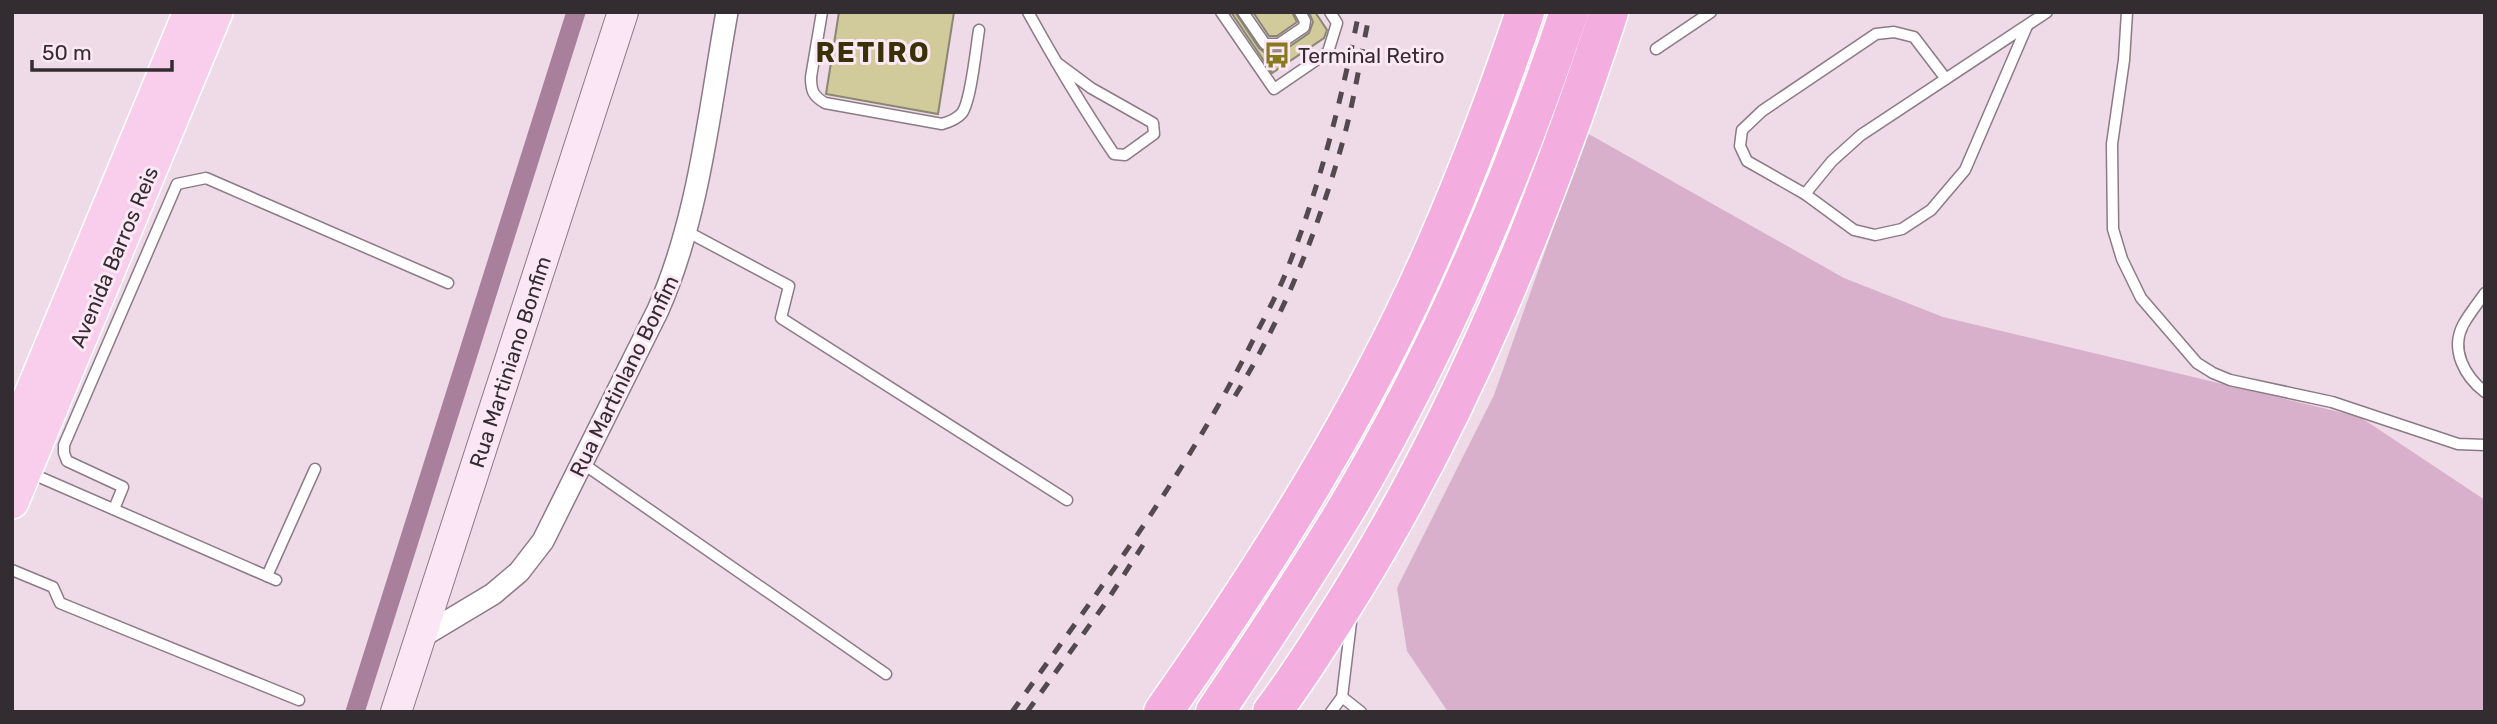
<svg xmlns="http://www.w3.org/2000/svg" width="2497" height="724" viewBox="0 0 2497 724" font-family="Rubik,sans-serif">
	<rect width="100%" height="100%" fill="#efdae8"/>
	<path fill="#d8b0cc" d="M1587 133 1844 278 1943 317 2360 417 2485 500V712H1448L1407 651 1397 588 1494 395Z"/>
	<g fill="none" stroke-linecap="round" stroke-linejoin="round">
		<path stroke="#a8809c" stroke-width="19" d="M355 712 576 12"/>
	</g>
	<g fill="#d1ca9b" stroke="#8a8774" stroke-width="2">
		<path d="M839 12H954L938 114 826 94Z"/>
		<path d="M1231 12H1235L1259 48 1264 52 1283 51 1309 33 1313 22 1309 12H1315L1327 30 1324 38 1272 73Z"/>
		<path d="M1253 12H1292L1297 22 1277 36H1269Z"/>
	</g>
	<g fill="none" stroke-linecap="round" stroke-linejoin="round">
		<g stroke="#8c7a86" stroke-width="13">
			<g id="lane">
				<path d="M822 12 811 77C811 91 813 96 825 103L942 124C949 122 957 119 962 113 971 101 976 48 979 30"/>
				<path d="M1028 12C1055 61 1083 108 1114 154L1125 155 1154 134 1153 123 1091 88 1056 62"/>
				<path d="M1221 12 1274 89 1328 52 1337 23 1330 12"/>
				<path d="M1243 12 1265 44H1279L1304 27 1305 21 1300 12"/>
				<path d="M2127 12 2124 60 2112 144 2113 229 2122 259 2141 298 2197 363 2213 373 2230 380 2332 402 2458 444 2485 445"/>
				<path d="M1656 49 1711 12"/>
				<path d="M1946 79 1914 37 1894 32 1876 34 1762 111 1742 130 1740 146 1747 161 1805 194 1832 161 1861 135 2047 12"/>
				<path d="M1805 194 1854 230 1875 235 1902 229 1931 210 1965 170 2027 26"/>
				<path d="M686 231 789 286 781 318 1067 500"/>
				<path d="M2485 293C2478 303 2469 314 2463 325 2450 350 2465 377 2485 392"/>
				<path d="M582 463 886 674"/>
				<path d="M28 472 276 580"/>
				<path d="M114 509 123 487 67 461 64 453V445L177 184 206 178 448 283"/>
				<path d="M12 570 53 587 60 603 299 700"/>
				<path d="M267 576 315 469"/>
				<path d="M1342 697 1361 712"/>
				<path d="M1331 712 1342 697 1351 622"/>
			</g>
		</g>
		<g stroke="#8c7a86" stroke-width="24">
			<path id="street" d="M423 636 493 594 519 572 543 541 658 310C699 217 709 112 727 12"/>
		</g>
		<g stroke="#8c7a86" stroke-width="32">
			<path id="secondary" d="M396 712 623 12"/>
		</g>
		<g stroke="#fff" stroke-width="36">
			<g id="primary">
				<path d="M12 440 190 12"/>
				<path d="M12 502 216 12"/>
			</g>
		</g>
		<g stroke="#fff" stroke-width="41">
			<g id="highway">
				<path d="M1163 712C1268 563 1366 407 1438 240 1470 166 1499 89 1525 12"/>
				<path d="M1215 712C1259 646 1304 579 1345 511 1438 355 1511 184 1569 12"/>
				<path d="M1272 712C1301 674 1326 633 1351 593 1463 412 1543 213 1609 12"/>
			</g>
		</g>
		<use href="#lane" stroke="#fff" stroke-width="10"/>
		<use href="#street" stroke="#fff" stroke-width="21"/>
		<use href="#secondary" stroke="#fbe6f5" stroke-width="30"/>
		<use href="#primary" stroke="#f8ceec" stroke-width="33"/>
		<use href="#highway" stroke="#f3addf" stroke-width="38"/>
		<g stroke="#534a50" stroke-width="5" stroke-dasharray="12 12" stroke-linecap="butt">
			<path d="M1235 396C1284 316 1319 228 1344 137 1355 96 1361 54 1370 12"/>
			<path d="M1012 712C1099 590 1190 469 1256 334 1268 311 1281 287 1290 262 1321 182 1342 97 1359 12"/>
			<path d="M1027 712 1107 601 1143 545"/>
		</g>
	</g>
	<defs>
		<g id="bus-bare" transform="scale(2.1)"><path d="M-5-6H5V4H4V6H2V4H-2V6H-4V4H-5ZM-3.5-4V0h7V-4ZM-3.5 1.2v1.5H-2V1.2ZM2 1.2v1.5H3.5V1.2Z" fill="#87791d" stroke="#fce8f5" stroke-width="2.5" paint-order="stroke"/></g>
	</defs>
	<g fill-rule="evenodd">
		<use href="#bus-bare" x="1277" y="55"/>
	</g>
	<g text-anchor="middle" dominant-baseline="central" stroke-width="6" stroke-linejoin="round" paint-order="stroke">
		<g font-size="21" fill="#332c31" stroke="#fce8f5" text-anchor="start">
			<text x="1298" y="55">Terminal Retiro</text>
		</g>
		<g font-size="21" fill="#332c31" stroke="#fce8f5">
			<text transform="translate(114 257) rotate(-67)">Avenida Barros Reis</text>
			<text transform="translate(510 362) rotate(-72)">Rua Martiniano Bonfim</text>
			<text transform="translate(624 376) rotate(-64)">Rua Martinlano Bonfim</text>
		</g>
		<g font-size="28" font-weight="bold" letter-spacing="2" fill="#393207" stroke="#fce8f5">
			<text x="873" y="52">RETIRO</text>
		</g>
	</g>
	<rect width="2497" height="724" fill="none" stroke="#332c31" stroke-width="28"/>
	<path d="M32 60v10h140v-10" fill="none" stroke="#332c31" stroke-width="3.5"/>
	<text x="42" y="60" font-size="21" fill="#332c31" stroke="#fce8f5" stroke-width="5" paint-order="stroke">50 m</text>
</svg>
